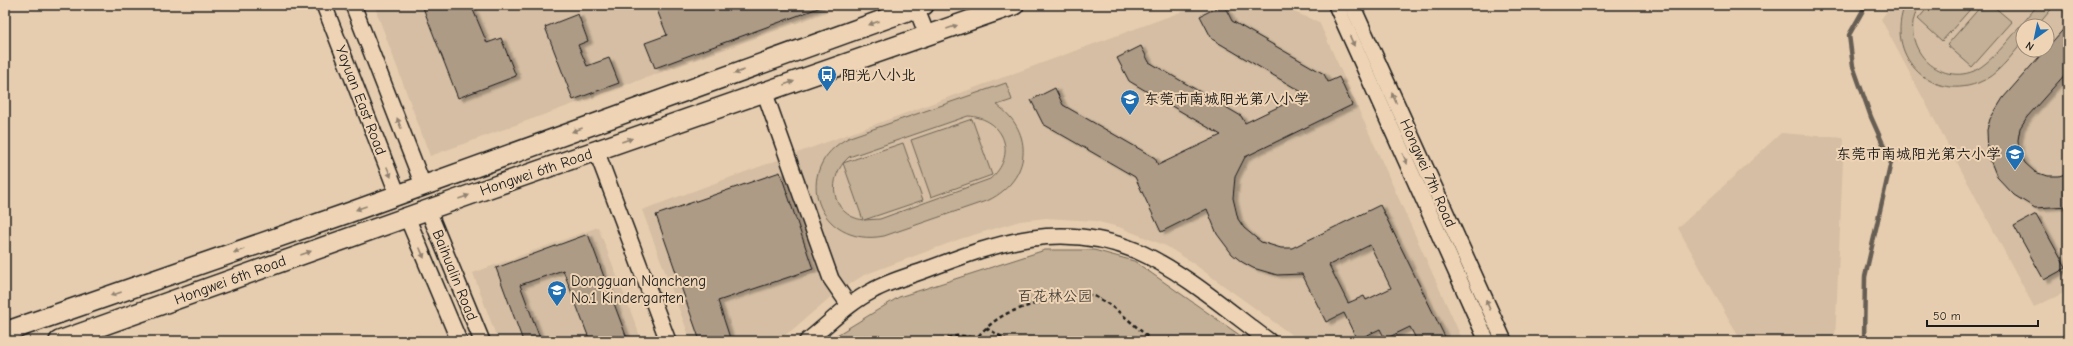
<svg xmlns="http://www.w3.org/2000/svg" width="2073" height="346" viewBox="0 0 2073 346" font-family="'Comic Neue','LXGW WenKai TC',sans-serif">
	<defs>
		<filter id="shadow"><feDropShadow dx="4.5" dy="2.5" stdDeviation="1" flood-color="#0004"/></filter>
	</defs>
	<rect width="100%" height="100%" fill="#e6cdaf"/>
	<filter id="ink" filterUnits="userSpaceOnUse"><feTurbulence type="fractalNoise" baseFrequency=".025" numOctaves="2"/><feDisplacementMap in="SourceGraphic" scale="8" xChannelSelector="R" yChannelSelector="G"/><feConvolveMatrix kernelMatrix="1 2 1 2 8 2 1 2 1" color-interpolation-filters="sRGB"/></filter>
	<g filter="url(#ink)">
		<g fill="#d5bea3" fill-rule="evenodd">
			<path d="M374 5H847L430 156Z"/>
			<path d="M1200 5H1276L1319 22 1463 341H1300L1187 259 1166 246 1119 227 1095 221 1046 218 1020 221 960 239 864 275 834 294 792 330 777 341H691L642 210Z"/>
			<path d="M1892 5H2068V291L2034 307 1881 19ZM2023 26H2047V50H2023Z"/>
			<path d="M1781 133 1844 138 1835 341H1741L1678 228Z"/>
			<path d="M598 227 642 341H498L473 273Z"/>
		</g>
		<g fill="#c4b096" stroke="#706659" fill-rule="evenodd">
			<path d="M1905 5H1920C1896 41 1935 87 1974 71 1994 62 2023 22 2038 5H2055L2037 26H2023V42C2010 57 1997 76 1978 83 1928 102 1885 53 1905 5Z"/>
			<path d="M1930 5H1974L1942 41 1918 19Z"/>
			<path d="M1982 5H1992L2012 22 1972 67 1947 45Z"/>
			<path d="M1006 83 1012 100 997 105C1035 132 1031 179 989 200L884 236C818 249 788 168 850 137ZM968 116C1005 118 1018 156 990 179L880 219 864 220 923 200 903 143 843 163 863 220C830 215 826 177 849 157Z"/>
			<path d="M972 119 992 175 931 197 911 140Z"/>
			<path d="M1045 250H1094L1134 261 1248 341H827L899 297Z"/>
		</g>
		<g fill="none" stroke-linecap="round" stroke-linejoin="round">
			<path stroke="#665d52" stroke-width="4.5" d="M1864 341 1865 277 1891 162 1871 117 1853 66 1849 35 1866 5"/>
		</g>
		<g fill="#ad9b86" stroke="#1c1c1c" fill-rule="evenodd" filter="url(#shadow)">
			<path d="M422 5H471L487 43 501 38 516 76 458 98Z"/>
			<path d="M655 5H821V7L655 68 645 43 667 35Z"/>
			<path d="M1222 5H1224L1232 21 1324 74 1328 82 1339 77 1352 105 1245 157 1235 177 1233 198 1238 219 1244 228 1261 242 1281 248H1292L1380 205 1447 341H1417L1410 327 1385 339 1380 329 1357 340 1344 313 1326 322 1302 274 1277 275 1253 268 1242 262 1232 254 1217 234 1207 209 1161 232 1135 177 1043 124 1031 100 1055 88 1063 105 1155 158 1158 165 1221 135 1129 81 1117 58 1141 46 1149 62 1241 116 1245 123 1305 94 1212 39 1200 16ZM1370 245 1391 288 1366 300 1364 296 1348 303 1329 265Z"/>
			<path d="M578 14 588 41 578 45 587 66 609 58 619 83 573 100 545 27Z"/>
			<path d="M2068 24V71L2027 117 2020 128 2018 140 2019 152 2025 163 2035 172 2047 176H2059L2068 173V206L2035 208 2014 195 1997 177 1988 155 1987 130 1990 119 2003 98Z"/>
			<path d="M780 172 813 269 718 301 731 341H700L656 215Z"/>
			<path d="M2036 214 2066 268 2044 280 2014 226Z"/>
			<path d="M588 234 628 341H590L563 270 520 285 541 341H523L496 268Z"/>
		</g>
		<g fill="none" stroke-linecap="round" stroke-linejoin="round">
			<g stroke="#1c1c1c" stroke-width="18">
				<g id="minor">
					<path d="M324 5 398 195"/>
					<path d="M353 5 423 185"/>
					<path d="M915 5 927 35"/>
					<path d="M1336 5 1487 341"/>
					<path d="M1352 5 1504 341"/>
					<path d="M764 91 831 279 849 305"/>
					<path d="M596 150 668 341"/>
					<path d="M428 210 482 341"/>
					<path d="M407 217 459 341"/>
					<path d="M807 341C829 324 847 304 872 291 889 281 910 276 928 269 1000 242 1061 220 1137 251 1181 270 1230 312 1269 341"/>
				</g>
			</g>
			<g stroke="#1c1c1c" stroke-width="22">
				<g id="major">
					<path d="M5 332 348 213 924 5"/>
					<path d="M59 341 492 187 1014 5"/>
				</g>
			</g>
			<g stroke="#1c1c1c" stroke-width="2.5" stroke-dasharray="4 3" stroke-linecap="butt">
				<path d="M986 328 1009 341"/>
				<path d="M941 341C954 335 962 334 975 339"/>
				<path d="M974 341C982 331 992 322 1004 315 1019 307 1073 292 1090 295 1106 298 1139 329 1152 341"/>
			</g>
			<use href="#minor" stroke="#eed4b5" stroke-width="15"/>
			<use href="#major" stroke="#eed4b5" stroke-width="19"/>
		</g>
		<defs><path id="oneway-solid" d="M-6-.8H1V-3.2L6.5 0L1 3.2V.8H-6Z"/></defs>
		<g fill="#908170">
			<use href="#oneway-solid" transform="translate(874 23) rotate(160)"/>
			<use href="#oneway-solid" transform="translate(952 27) rotate(-19)"/>
			<use href="#oneway-solid" transform="translate(1352 41) rotate(66)"/>
			<use href="#oneway-solid" transform="translate(739 72) rotate(160)"/>
			<use href="#oneway-solid" transform="translate(789 83) rotate(-19)"/>
			<use href="#oneway-solid" transform="translate(1394 98) rotate(-114)"/>
			<use href="#oneway-solid" transform="translate(399 123) rotate(-111)"/>
			<use href="#oneway-solid" transform="translate(577 130) rotate(160)"/>
			<use href="#oneway-solid" transform="translate(627 140) rotate(-19)"/>
			<use href="#oneway-solid" transform="translate(1405 159) rotate(66)"/>
			<use href="#oneway-solid" transform="translate(389 172) rotate(68)"/>
			<use href="#oneway-solid" transform="translate(464 197) rotate(-20)"/>
			<use href="#oneway-solid" transform="translate(361 208) rotate(160)"/>
			<use href="#oneway-solid" transform="translate(239 251) rotate(161)"/>
			<use href="#oneway-solid" transform="translate(306 253) rotate(-20)"/>
			<use href="#oneway-solid" transform="translate(422 253) rotate(67)"/>
			<use href="#oneway-solid" transform="translate(116 294) rotate(161)"/>
			<use href="#oneway-solid" transform="translate(1488 305) rotate(-114)"/>
		</g>
	</g>
	<defs>
		<g id="bus-pin" transform="scale(1)"><path d="M0 17L-7.5 6A9.5 9.5 0 1 1 7.5 6Z" fill="#1f6fb2" stroke="#eed4b5"/><path d="M-5-6H5V4H4V6H2V4H-2V6H-4V4H-5ZM-3.5-4V0h7V-4ZM-3.5 1.2v1.5H-2V1.2ZM2 1.2v1.5H3.5V1.2Z" fill="#fff"/></g>
		<g id="school-pin" transform="scale(1)"><path d="M0 17L-7.5 6A9.5 9.5 0 1 1 7.5 6Z" fill="#1f6fb2" stroke="#eed4b5"/><path d="M0-5L7-2L0 1L-7-2ZM-4 1L0 2.5L4 1V4Q0 6-4 4Z" fill="#fff"/></g>
	</defs>
	<g fill-rule="evenodd">
		<use href="#bus-pin" x="827" y="75"/>
		<use href="#school-pin" x="1130" y="99"/>
		<use href="#school-pin" x="2015" y="154"/>
		<use href="#school-pin" x="557" y="290"/>
	</g>
	<g text-anchor="middle" dominant-baseline="central" stroke-width="4" stroke-linejoin="round" paint-order="stroke">
		<g font-size="15" fill="#1c1c1c" stroke="#eed4b5" text-anchor="start">
			<text x="841" y="75">阳光八小北</text>
			<text x="1144" y="99">东莞市南城阳光第八小学</text>
			<text x="2001" y="154" text-anchor="end">东莞市南城阳光第六小学</text>
			<text x="571" y="281">Dongguan Nancheng<tspan x="571" dy="17">No.1 Kindergarten</tspan></text>
		</g>
		<g font-size="15" fill="#1c1c1c" stroke="#eed4b5">
			<text transform="translate(361 100) rotate(69)">Yayuan East Road</text>
			<text transform="translate(536 172) rotate(-19)">Hongwei 6th Road</text>
			<text transform="translate(1428 173) rotate(66)">Hongwei 7th Road</text>
			<text transform="translate(455 275) rotate(68)">Baihualin Road</text>
			<text transform="translate(230 280) rotate(-20)">Hongwei 6th Road</text>
		</g>
		<g font-size="15" fill="#46413a" stroke="#eed4b5">
			<text x="1055" y="296">百花林公园</text>
		</g>
	</g>
	<rect width="2073" height="346" fill="none" stroke="#eed4b5" stroke-width="20"/>
	<rect x="10" y="10" width="2053" height="326" fill="none" stroke="#1c1c1c" stroke-width="1.5" filter="url(#ink)"/>
	<g transform="translate(2035 38) rotate(213)"><circle r="19" fill="#eed4b5" stroke="#9a8a78"/>
	<path d="M0-3L7 15L0 10L-7 15Z" fill="#1f6fb2"/>
	<text y="-6" font-size="11" font-weight="bold" text-anchor="middle" fill="#1c1c1c">N</text>
	</g>
	<path d="M1927 320v6h111v-6" fill="none" stroke="#1c1c1c" stroke-width="2"/>
	<text x="1933" y="320" font-size="12" fill="#1c1c1c" stroke="#eed4b5" stroke-width="3" paint-order="stroke">50 m</text>
</svg>
